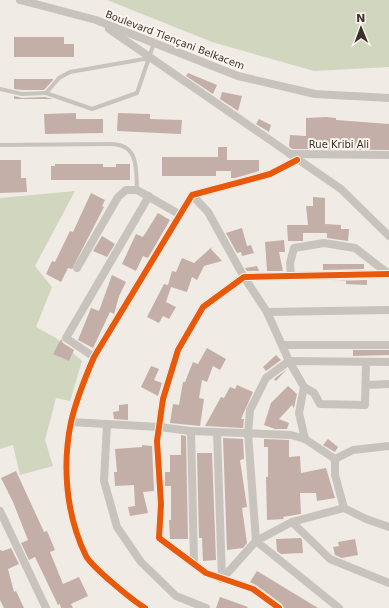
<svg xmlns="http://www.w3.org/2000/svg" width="389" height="608" viewBox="0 0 389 608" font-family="'DejaVu Sans',sans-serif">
	<rect width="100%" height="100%" fill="#f0ebe5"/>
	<g fill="#d1d6bf">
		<path d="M107 0H389V67L314 71 212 42Z"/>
		<path d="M75 191 35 266 52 287 36 327 56 338 82 361 70 401 56 398 45 440 53 466 20 475 13 445 0 449V198Z"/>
	</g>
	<g fill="#c3afa7">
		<path d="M14 37H64V44H74V57H14Z"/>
		<path d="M188 73 217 85 213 94 186 76Z"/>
		<path d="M14 79H53V80L44 90H22L14 89Z"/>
		<path d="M222 92 242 96 238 111 220 99Z"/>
		<path d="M14 96 22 98 45 97 53 99H14Z"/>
		<path d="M76 113V119H103V133L45 134 44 114Z"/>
		<path d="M118 113 150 114V119L182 120 181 134 117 131Z"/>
		<path d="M326 117 336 118V120L389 124V150L292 149 289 146 290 135 306 136V118Z"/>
		<path d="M259 119 271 125 269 132 256 124Z"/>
		<path d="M218 147H227V160H259V171L235 178H231V171H216V176H162V157H218Z"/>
		<path d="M0 160H21V178H26L27 192 0 193Z"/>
		<path d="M55 164H103V167H116V164H130V180H51V166H55Z"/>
		<path d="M91 193 105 200 102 206 104 207 72 269 68 268 61 282 46 274 52 261 55 262 70 231 73 232Z"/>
		<path d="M313 197 325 198V224L341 225V229H349L348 241 327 238V233H303V241H288L287 225H308L306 206H313Z"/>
		<path d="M158 213 170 220 148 258 143 256 136 271 122 264 136 234 143 237Z"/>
		<path d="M242 228 247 246 251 245 254 253 242 256 241 252 237 253 226 233Z"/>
		<path d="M102 236 115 244 107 257 93 251Z"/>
		<path d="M284 240 285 252H279L283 271H267L265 242Z"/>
		<path d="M212 247 211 249 222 261 204 266 197 280 192 277 187 292 171 287 166 302 176 307 169 319 163 316 159 323 147 317 164 284 168 285 172 271 176 272 182 258 194 263Z"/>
		<path d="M323 264H364V269L323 270Z"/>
		<path d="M257 266 259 271H247L245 268Z"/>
		<path d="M112 275 126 282 119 296 115 311 114 314 110 312 93 348 78 340 91 308 99 311Z"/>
		<path d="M367 280V285L346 284V281H332Z"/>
		<path d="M61 339 63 343 74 350 69 361 53 354Z"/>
		<path d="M207 348 226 359 220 370 213 366 207 382 202 380 199 398 204 399 200 426 170 423 173 404 179 405 183 382H185L193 362 198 364Z"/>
		<path d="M353 350H389V355L353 356Z"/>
		<path d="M276 355 281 360 266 371 263 367Z"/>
		<path d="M151 366 159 369 154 380 162 383 158 396 141 387Z"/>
		<path d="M287 369 276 381 274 379Z"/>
		<path d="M237 385 253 392 241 419H244L243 428 205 426 221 397 224 398 230 387 235 389Z"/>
		<path d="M288 386 297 394 294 408 292 405 279 419 289 423 287 429H275L264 425 271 403Z"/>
		<path d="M128 404V420L114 419 113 412 119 411V405Z"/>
		<path d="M181 435 186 436 188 539H170L169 520H171V486H165V472H170V455H181Z"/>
		<path d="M223 438 243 439 244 459 240 460 247 507 242 508 247 543 243 548 227 550Z"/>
		<path d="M264 439 289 440V457L300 456 301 473 326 468 335 498 317 501 316 493H300L301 514 283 517 284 519 267 520 266 477H268V447H264Z"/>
		<path d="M328 439 338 447 335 452 323 445Z"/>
		<path d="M142 445 152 446 154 491 143 492 148 513 130 516 128 507 135 506 134 485 115 486 114 472H117L115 449 142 447Z"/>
		<path d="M197 453H212L216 560 203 561 202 538H199Z"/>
		<path d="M16 471 44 532 47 531 55 550 50 552 63 584 79 577 88 596 71 604 73 608H61L60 604 58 605 35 557 29 560 21 543 28 540 13 502 1 478Z"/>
		<path d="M301 538 302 540 303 553 281 554 277 551 276 539Z"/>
		<path d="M355 539 358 555 342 558 335 555 333 547 339 546 338 542Z"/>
		<path d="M11 548 19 564 8 569 14 592 16 591 24 608H4L0 600V550L3 551Z"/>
		<path d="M257 571 318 608H284L282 604 256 585 250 582Z"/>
		<path d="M220 597 248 607 247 608H216Z"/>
	</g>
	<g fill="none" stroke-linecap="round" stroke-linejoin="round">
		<g stroke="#c9c3be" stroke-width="4">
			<path d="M150 58 70 72 59 78 46 93 92 109 137 93 154 43"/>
			<path d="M0 89 22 94 46 93"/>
			<path d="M0 145 110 144C139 144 136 168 137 190"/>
		</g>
		<g stroke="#c9c3be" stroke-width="8">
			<path d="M20 0 96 20 238 76 315 94 389 98"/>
			<path d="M109 29 341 189 389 236"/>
			<path d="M290 154 389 155"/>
			<path d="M192 195 208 212 244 277 267 312 289 361 304 387 299 413 305 439"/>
			<path d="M77 268 118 197 126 190H137L179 214"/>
			<path d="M291 276 290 263 294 248 324 243 355 248 389 274"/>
			<path d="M267 312 389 310"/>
			<path d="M283 345H389"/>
			<path d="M94 357 66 338 149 196"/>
			<path d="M366 385 389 384"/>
			<path d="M304 387 314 393 320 404 365 405 366 362"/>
			<path d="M71 422 159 427 191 431 291 435 305 439 335 459"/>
			<path d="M107 424 104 481 117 527 141 562 176 596 206 608"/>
			<path d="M191 431 194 564"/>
			<path d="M217 432 222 579"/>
			<path d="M389 446 353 450 335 459V475L344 508 366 519 389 527"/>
			<path d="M0 511 46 608"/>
			<path d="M292 522 330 559 389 583"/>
			<path d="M222 579 256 541 292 522 344 508"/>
			<path d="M145 608C132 600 93 568 86 556 66 515 62 466 71 422 76 400 85 378 94 357L192 195 270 174 297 160"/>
			<path d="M279 608 253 589 206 573 159 538 161 504 157 441 163 399 178 350 203 307 244 277 389 274"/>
			<path d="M339 608 256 541 248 433 250 410 266 378 289 361 389 362"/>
		</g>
		<g stroke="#fbf5ee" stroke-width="8">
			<g id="cycleway">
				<path d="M145 608C132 600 93 568 86 556 66 515 62 466 71 422 76 400 85 378 94 357L192 195 270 174 297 160"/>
				<path d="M279 608 253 589 206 573 159 538 161 504 157 441 163 399 178 350 203 307 244 277 389 274"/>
			</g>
		</g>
		<use href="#cycleway" stroke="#e8590c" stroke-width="6"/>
	</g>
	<g text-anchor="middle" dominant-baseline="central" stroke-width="4" stroke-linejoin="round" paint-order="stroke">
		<g font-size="10" fill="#3b302b" stroke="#fbf5ee">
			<text transform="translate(175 40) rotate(21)">Boulevard Tlençani Belkacem</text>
			<text x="339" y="144">Rue Kribi Ali</text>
		</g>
	</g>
	<g transform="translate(361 28) rotate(359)" stroke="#fbf5ee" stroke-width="3" paint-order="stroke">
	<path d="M0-3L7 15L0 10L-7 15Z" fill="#3b302b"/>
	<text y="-6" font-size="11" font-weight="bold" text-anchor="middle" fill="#3b302b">N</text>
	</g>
</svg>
